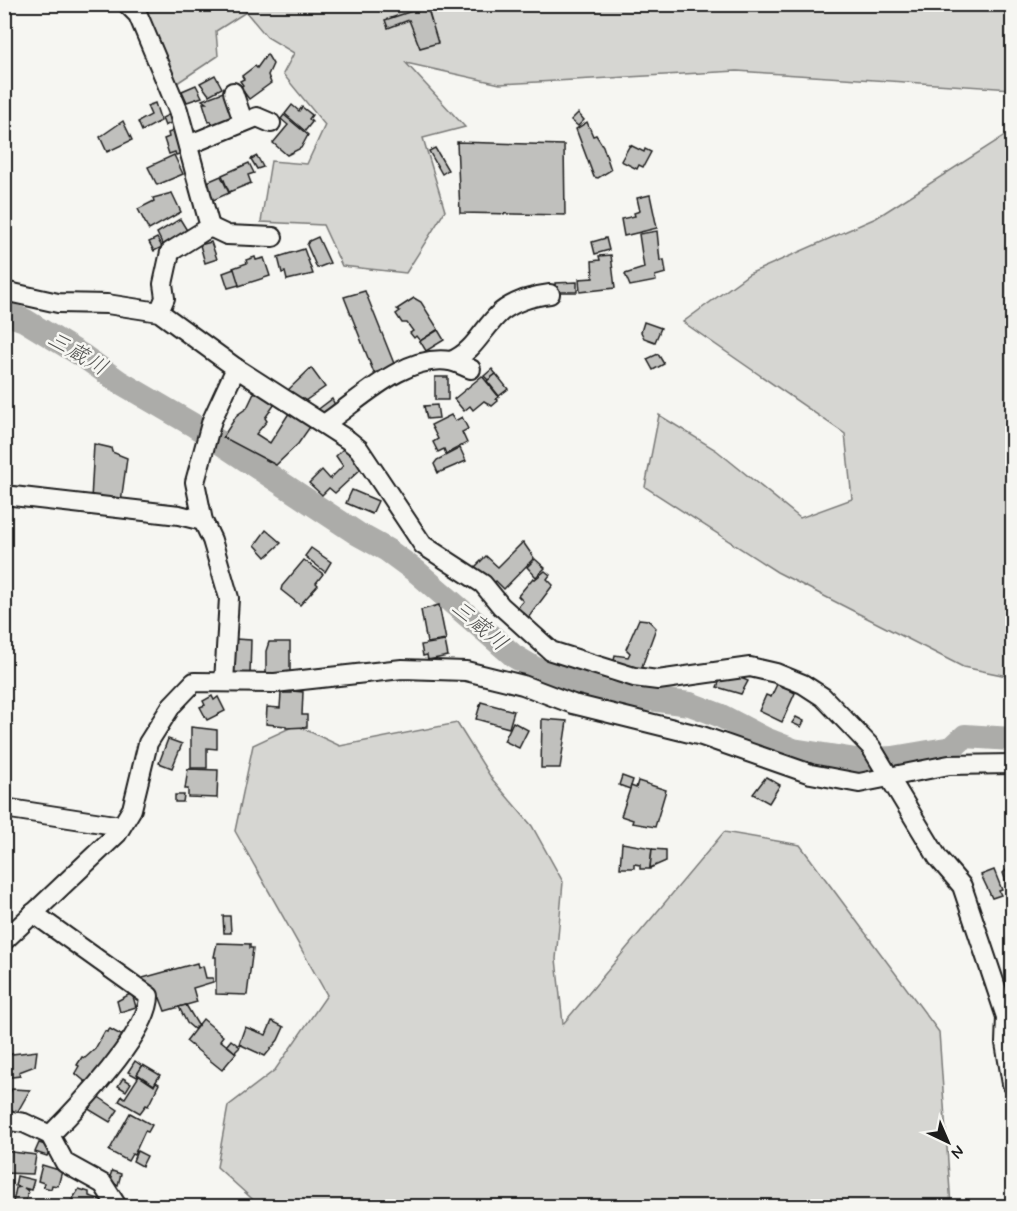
<svg xmlns="http://www.w3.org/2000/svg" width="1017" height="1211" viewBox="0 0 1017 1211" font-family="Mynerve,'Klee One',sans-serif">
	<rect width="100%" height="100%" fill="#f6f6f2"/>
	<filter id="ink" filterUnits="userSpaceOnUse"><feTurbulence type="fractalNoise" baseFrequency=".0167" numOctaves="2"/><feDisplacementMap in="SourceGraphic" scale="12" xChannelSelector="R" yChannelSelector="G"/><feConvolveMatrix kernelMatrix="1 2 1 2 8 2 1 2 1" color-interpolation-filters="sRGB"/></filter>
	<g filter="url(#ink)">
		<g fill="#d6d6d2" stroke="#797977" stroke-width="1.5">
			<path d="M142 5H1012V89L737 71 500 84 406 63 465 127 423 138 445 211 406 273 342 266 323 225 261 222 271 161 307 164 325 125 283 74 294 53 267 37 246 12 216 31 218 56 174 85Z"/>
			<path d="M1012 131V677L963 667 777 572 645 487 659 415 716 450 800 518 852 499 845 434 683 322 749 274 876 218Z"/>
			<path d="M457 723 492 779 532 826 563 882 556 959 563 1024 724 832 800 845 939 1032 951 1206H260L217 1167 228 1106 275 1070 327 995 235 831 253 745 296 725 340 746Z"/>
		</g>
		<g fill="none" stroke-linecap="round" stroke-linejoin="round">
			<path stroke="#acaca9" stroke-width="24" d="M4 313 24 320 83 356 118 381 195 426 358 534 387 550 417 572 514 656 534 668 610 694 690 704 719 715 765 739 793 750 856 760 893 758 952 748 965 736 1012 739"/>
		</g>
		<g fill="#c0c0bd" stroke="#1c1c1c" stroke-width="1.5">
			<path d="M427 6 438 43 420 48 409 20 388 28 385 20Z"/>
			<path d="M267 54 273 64 268 75 271 83 249 99 240 87 243 85 240 81 244 79 242 76 255 66 257 68Z"/>
			<path d="M215 75 222 88 209 95 200 83Z"/>
			<path d="M196 85 202 97 187 102 182 91Z"/>
			<path d="M226 91 235 121 213 127 211 121 209 122 203 103H206L202 100Z"/>
			<path d="M155 103 161 121 142 131 138 122 151 115 147 106Z"/>
			<path d="M292 105 299 111 302 107 312 115 309 119 312 122 305 131 285 114Z"/>
			<path d="M174 112 176 120 165 126 162 118Z"/>
			<path d="M578 113 584 120 578 126 571 120Z"/>
			<path d="M284 115 308 135 301 148 287 155 273 143 288 125 281 119Z"/>
			<path d="M123 121 132 140 107 152 100 137Z"/>
			<path d="M587 122 593 136 596 135 603 146 611 170 598 178 594 177 576 129Z"/>
			<path d="M179 129 186 152 176 155 175 152 169 154 164 139 169 137 168 133Z"/>
			<path d="M457 142 564 145 565 215 460 213Z"/>
			<path d="M630 145 644 152 645 149 651 152 643 167 639 165 637 169 621 161Z"/>
			<path d="M435 148 448 170 442 174 429 151Z"/>
			<path d="M174 155 183 174 157 185 148 167Z"/>
			<path d="M257 156 263 167 257 169 251 159Z"/>
			<path d="M249 163 254 173 248 175 251 183 229 192 222 175Z"/>
			<path d="M221 176 229 193 211 201 205 183Z"/>
			<path d="M172 193 181 212 149 230 138 209 154 201 153 198Z"/>
			<path d="M650 195 657 228 624 236 621 219 635 216 634 213 640 211 637 198Z"/>
			<path d="M180 219 188 232 165 249 157 233Z"/>
			<path d="M657 231 660 261 664 260 666 273 655 276 656 281 630 286 625 274 644 268 639 234Z"/>
			<path d="M318 237 330 263 317 268 307 245 309 241Z"/>
			<path d="M157 238 162 247 154 251 149 242Z"/>
			<path d="M606 238 609 250 595 254 592 242Z"/>
			<path d="M211 242 217 259 205 263 200 245Z"/>
			<path d="M304 249 313 274 287 280 285 272 282 273 278 257Z"/>
			<path d="M611 255 615 288 580 292 579 279 593 278 592 261 600 260 599 256Z"/>
			<path d="M255 257 256 260 264 258 270 276 239 286 233 268 247 263 246 260Z"/>
			<path d="M234 269 239 285 228 288 223 273Z"/>
			<path d="M577 282V292H555V283Z"/>
			<path d="M365 291 395 366 374 373 344 297Z"/>
			<path d="M414 298 421 302 438 329 420 341 416 336 414 338 410 333 413 331 407 323H402L396 314 400 311 397 309Z"/>
			<path d="M644 322 661 328 655 342 644 338 641 332Z"/>
			<path d="M438 330 444 340 426 351 420 341Z"/>
			<path d="M658 354 664 364 653 370 647 359Z"/>
			<path d="M311 368 325 387 299 405 287 391Z"/>
			<path d="M492 369 496 374 488 380 484 376Z"/>
			<path d="M496 374 508 389 499 396 487 381Z"/>
			<path d="M482 376 499 397 496 399 498 401 492 406 484 401 473 410 470 406 464 411 454 399Z"/>
			<rect x="435" y="377" width="13" height="23"/>
			<path d="M256 389 277 401 265 418 267 421 256 434 270 443 291 410 312 424 298 444 276 465 223 437 237 415 247 408Z"/>
			<path d="M332 399 337 409 321 416 316 411Z"/>
			<path d="M437 405 439 418 427 419 424 406Z"/>
			<path d="M451 415 455 421 462 417 468 429 462 432 467 443 446 454 444 449 438 452 433 442 438 439 431 425Z"/>
			<path d="M94 444 111 448 112 452 127 458 121 502 91 500Z"/>
			<path d="M344 448 363 467 335 493 329 488 322 495 309 483 322 470 330 479 343 466 336 456Z"/>
			<path d="M460 448 466 461 438 473 434 464 437 460Z"/>
			<path d="M352 490 378 501 372 514 346 503Z"/>
			<path d="M266 530 281 543 266 557 255 545Z"/>
			<path d="M523 542 534 558 504 589 496 581 493 584 475 567 486 556 498 567Z"/>
			<path d="M311 548 331 562 325 572 305 556Z"/>
			<path d="M535 559 545 568 536 577 527 567Z"/>
			<path d="M304 560 323 574 316 583 318 585 300 605 281 590 282 586Z"/>
			<path d="M545 571 550 575 547 579 553 585 528 618 517 608 523 601 518 596 533 578 535 579Z"/>
			<path d="M439 605 446 640 427 643 421 610Z"/>
			<path d="M639 619 648 620 656 628 640 672 613 667 615 655 628 657 630 653 626 649Z"/>
			<path d="M235 639 251 640 250 674H233Z"/>
			<path d="M445 641 448 656 428 660 427 655 423 656 421 645Z"/>
			<path d="M269 642H290V675L266 674V651Z"/>
			<path d="M736 676 748 681 741 694 717 687 721 678Z"/>
			<path d="M779 680 793 687 791 691 795 693 782 722 759 711 766 695 771 697Z"/>
			<path d="M292 691 303 692 302 715H307V727L286 728V726L266 724 267 707 280 708 281 693H292Z"/>
			<path d="M212 696 214 700 218 697 225 711 207 720 200 707 205 705 203 701Z"/>
			<path d="M481 702 514 711 509 728 476 719Z"/>
			<path d="M796 717 804 721 801 727 792 723Z"/>
			<path d="M542 719 567 721 560 768H541Z"/>
			<path d="M513 722 528 730 519 748 504 741Z"/>
			<path d="M191 727 217 730V749L207 748V768H191Z"/>
			<path d="M168 739 182 744 172 768 159 763Z"/>
			<path d="M188 769 218 770 217 798 188 797V789H185Z"/>
			<path d="M622 776 633 780 630 789 619 785Z"/>
			<path d="M766 777 780 785 769 803 753 794Z"/>
			<path d="M638 781 666 790 655 827 632 823 633 820 621 816 631 786 636 788Z"/>
			<path d="M175 795H184L183 802H175Z"/>
			<path d="M622 843 652 848 650 869H640V865L634 864V868H620Z"/>
			<path d="M652 849 666 850V861L650 868Z"/>
			<path d="M1012 865V889L1009 890 1003 873Z"/>
			<path d="M994 870 1002 890 999 891 1001 895 992 898 981 875Z"/>
			<path d="M223 916H230L231 933H224Z"/>
			<path d="M217 943 250 944V948H253L247 995 216 994V957H214Z"/>
			<path d="M197 963 198 968 203 966 206 978H213V982L193 988 197 1002 165 1011 160 998 145 1002 139 979Z"/>
			<path d="M132 993 136 1007 120 1012 117 1001Z"/>
			<path d="M186 1005 198 1025 194 1029 187 1023 179 1007Z"/>
			<path d="M203 1019 223 1036 220 1040 236 1053 222 1070 186 1041Z"/>
			<path d="M272 1021 284 1027 278 1040 265 1056 239 1044 245 1027 266 1035Z"/>
			<path d="M110 1029 123 1036 89 1085 75 1073 79 1066 77 1065 82 1057 85 1058 95 1049 105 1031 107 1032Z"/>
			<path d="M231 1040 240 1047 235 1052 227 1045Z"/>
			<path d="M37 1051 35 1066 19 1072 20 1076 4 1078V1055Z"/>
			<path d="M135 1061 142 1066 137 1077 128 1072Z"/>
			<path d="M143 1065 160 1075 154 1085 137 1074Z"/>
			<path d="M139 1076 154 1086 156 1082 159 1084 148 1106 146 1105 140 1113 119 1101 122 1096 125 1098Z"/>
			<path d="M123 1078 131 1083 126 1091 118 1086Z"/>
			<path d="M12 1089 30 1090 14 1118 4 1113V1103Z"/>
			<path d="M94 1094 118 1110 110 1122 85 1107Z"/>
			<path d="M130 1113 152 1125 148 1132 145 1131 134 1155 132 1154 128 1161 109 1151Z"/>
			<path d="M39 1143 51 1147 47 1156 35 1152Z"/>
			<path d="M4 1151 36 1155 33 1174 4 1173Z"/>
			<path d="M137 1151 147 1156 142 1166 133 1161Z"/>
			<path d="M42 1165 62 1171 58 1186 52 1185 51 1189 43 1187 44 1183 38 1181Z"/>
			<path d="M112 1171 121 1174 118 1185 108 1182Z"/>
			<path d="M17 1176 34 1180 31 1190 24 1188 28 1191 25 1205 13 1202 16 1188 21 1187 15 1186Z"/>
			<path d="M79 1189 89 1192V1196L112 1203 111 1206H68Z"/>
		</g>
		<g fill="none" stroke-linecap="round" stroke-linejoin="round">
			<g stroke="#1c1c1c" stroke-width="22">
				<g id="minor">
					<path d="M127 4 138 15 178 110 210 227 170 252 163 284 165 298 159 312"/>
					<path d="M233 92 243 121"/>
					<path d="M188 145 257 117 271 123"/>
					<path d="M210 227 227 235 273 237"/>
					<path d="M4 291 58 303 107 304 159 312 236 368 348 440 359 449 423 545 483 584 501 606 551 651 634 677 658 680 750 667 776 673 803 684 823 697 871 747 938 858 962 886 1006 1017 1005 1043 1012 1084"/>
					<path d="M451 361C475 351 482 329 501 312 515 301 533 296 550 294"/>
					<path d="M324 424C359 401 403 354 450 361 457 362 465 367 471 369"/>
					<path d="M4 495 179 515 203 521"/>
					<path d="M224 682 229 598 212 540 203 521 195 482 212 420 236 368"/>
					<path d="M4 808 121 826"/>
					<path d="M4 941 117 834 132 809 148 743 172 705 194 682 275 683 402 669 466 671 523 685 573 704 702 736 811 774 859 783 949 765 1012 764"/>
					<path d="M4 1120 24 1123 50 1135C77 1108 149 1033 149 996L33 913"/>
					<path d="M50 1135 65 1163 103 1184 117 1206"/>
				</g>
			</g>
			<use href="#minor" stroke="#f6f6f2" stroke-width="18"/>
		</g>
	</g>
	<g text-anchor="middle" dominant-baseline="central" stroke-width="5" stroke-linejoin="round" paint-order="stroke">
		<g font-size="22" font-style="italic" fill="#565654" stroke="#f6f6f2">
			<text transform="translate(77 354) rotate(30)">三蔵川</text>
			<text transform="translate(479 626) rotate(40)">三蔵川</text>
		</g>
	</g>
	<rect width="1017" height="1211" fill="none" stroke="#f6f6f2" stroke-width="24"/>
	<rect x="12" y="12" width="993" height="1187" fill="none" stroke="#1c1c1c" stroke-width="2" filter="url(#ink)"/>
	<g transform="translate(948 1142) rotate(136)" stroke="#f6f6f2" stroke-width="4.5" paint-order="stroke">
	<path d="M0-4.5L10 22L0 15L-10 22Z" fill="#1c1c1c"/>
	<text y="-9" font-size="16" font-weight="bold" text-anchor="middle" fill="#1c1c1c">N</text>
	</g>
</svg>
